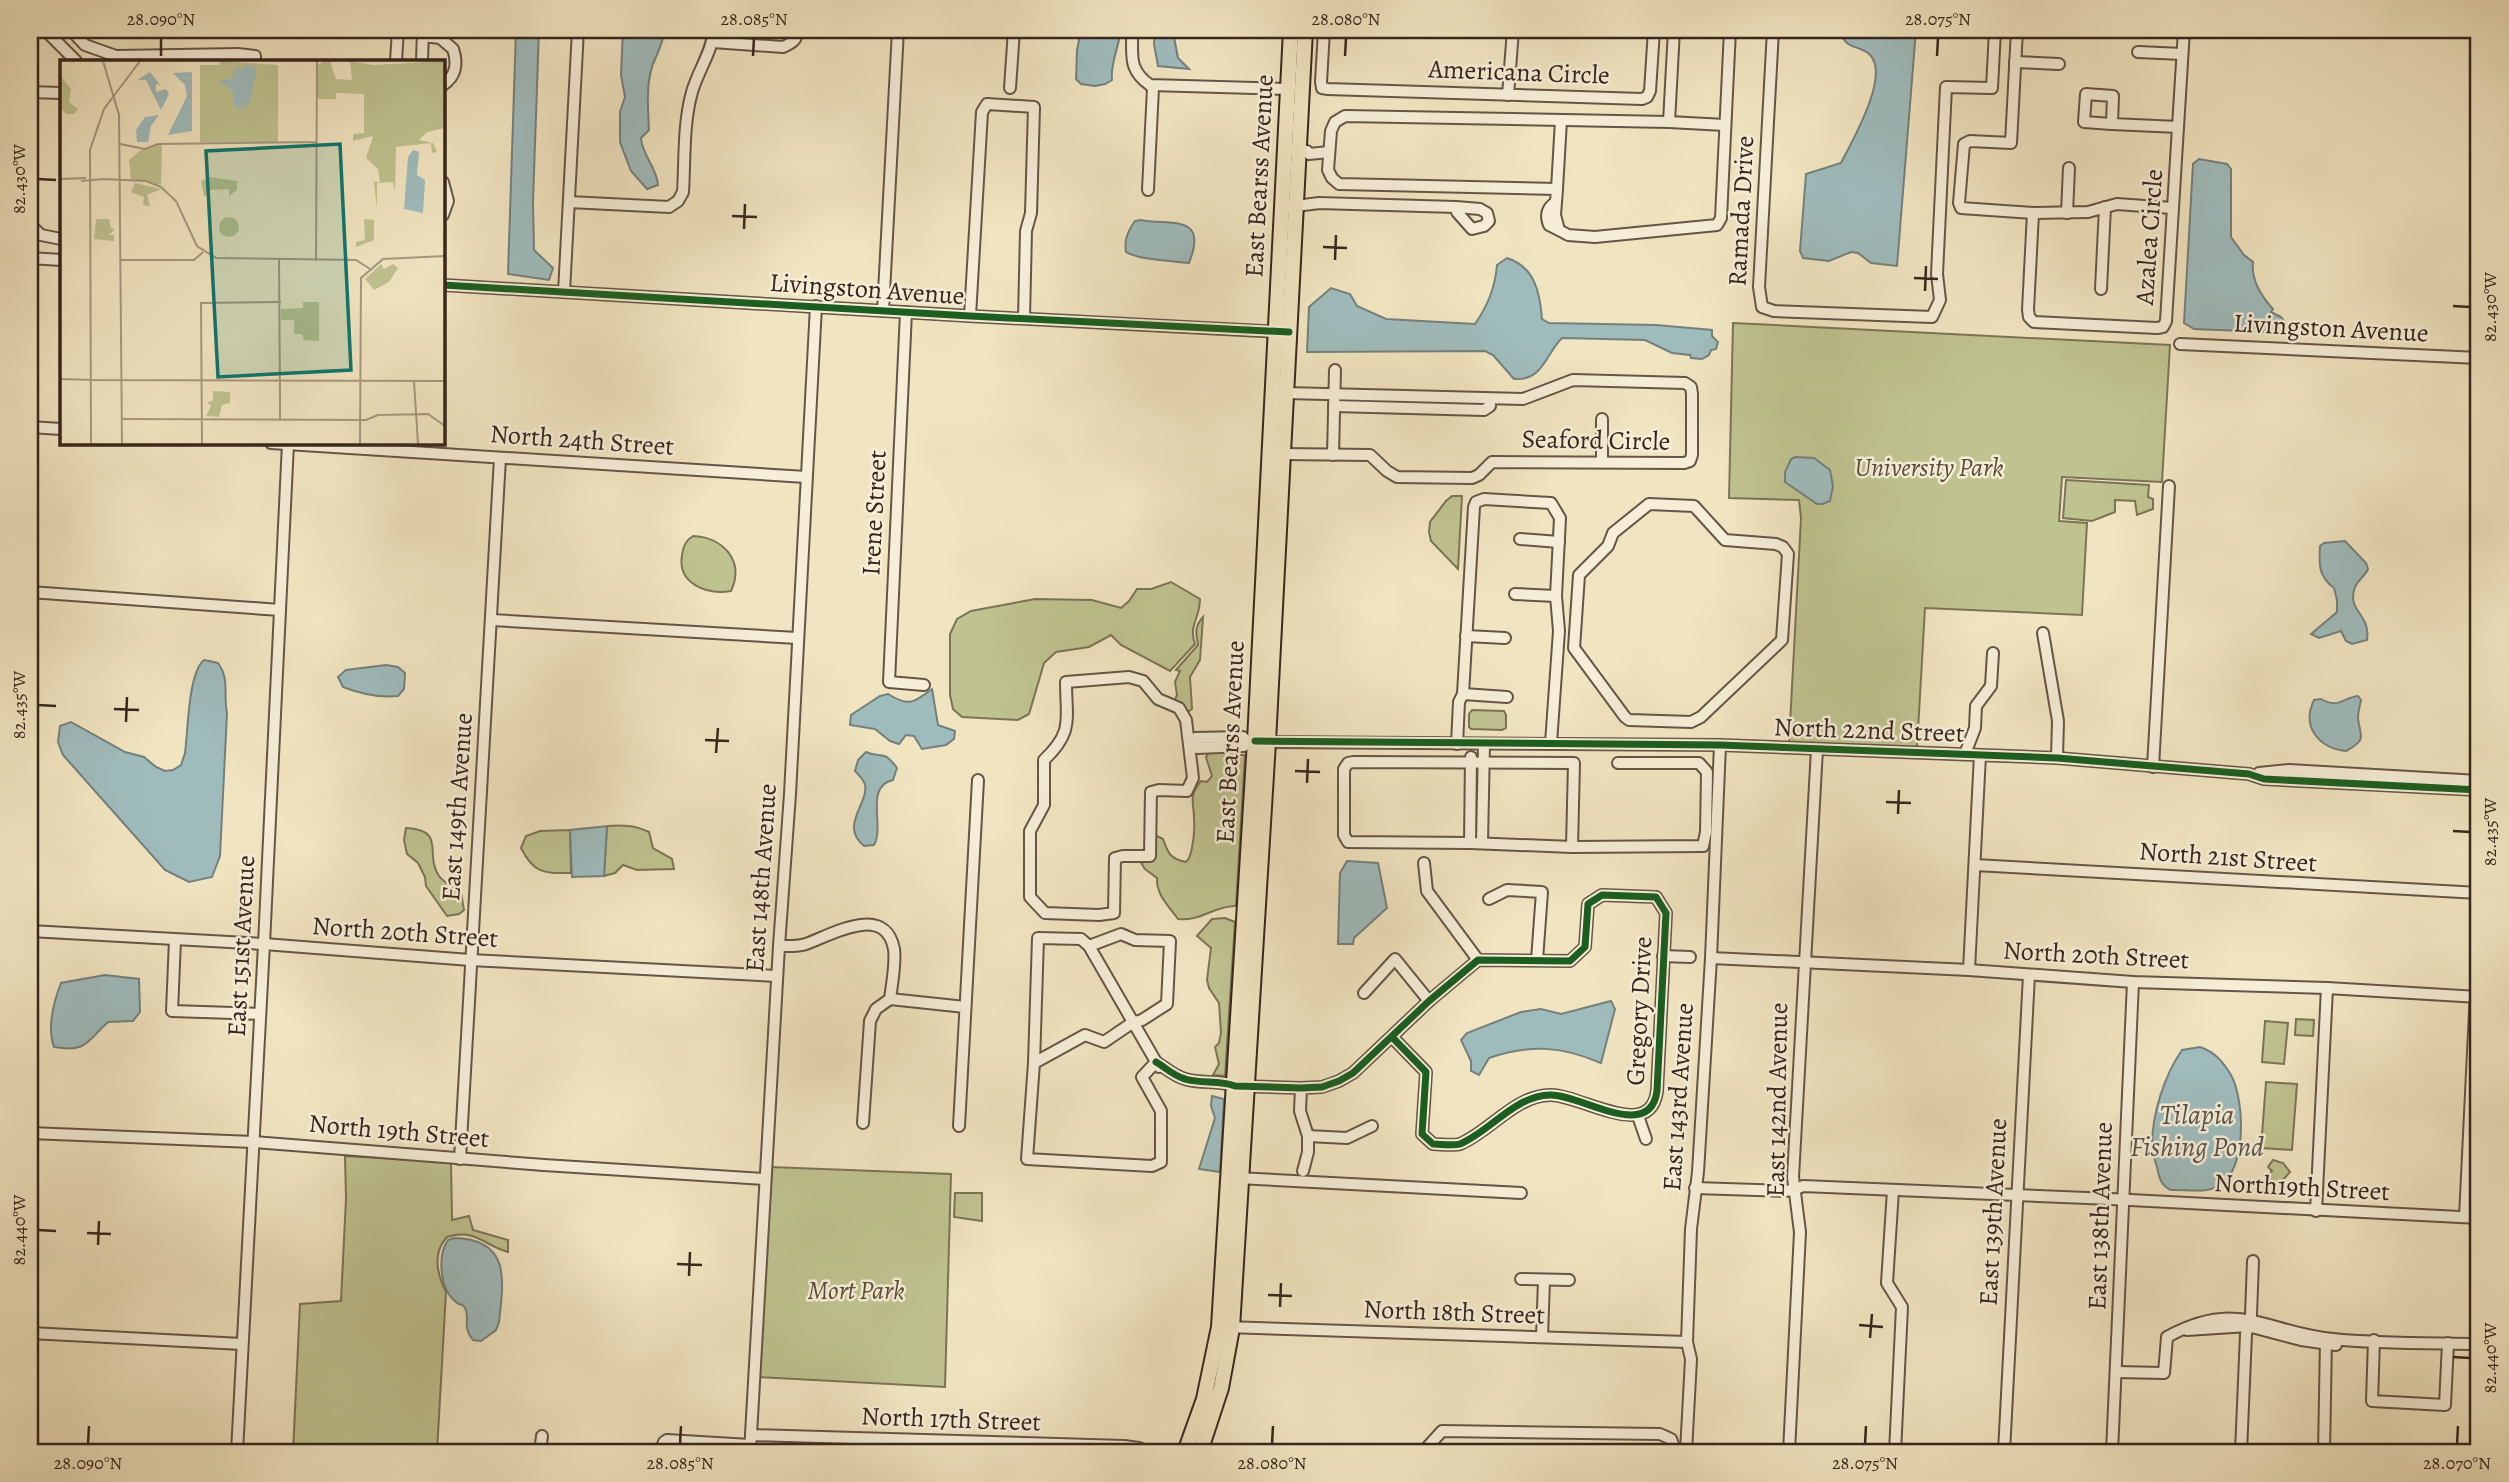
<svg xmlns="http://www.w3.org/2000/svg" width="2509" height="1482" viewBox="0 0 2509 1482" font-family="Alegreya,serif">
	<rect width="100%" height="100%" fill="#f1e5c1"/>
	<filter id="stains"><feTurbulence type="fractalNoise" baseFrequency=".00286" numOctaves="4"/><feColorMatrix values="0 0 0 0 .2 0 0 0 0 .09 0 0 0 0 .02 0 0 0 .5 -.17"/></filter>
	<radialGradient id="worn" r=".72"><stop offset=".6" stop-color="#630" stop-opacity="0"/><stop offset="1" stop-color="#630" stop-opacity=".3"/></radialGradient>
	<g fill="#bfc390" stroke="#7b7456" stroke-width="2">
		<path d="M1733 323 2170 345 2162 482 2062 477 2059 521 2087 523 2082 615 1925 608 1917 748 1789 743 1801 518 1799 500 1729 498Z"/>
		<path d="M2066 480 2149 485 2148 497 2153 499V509L2137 515 2135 501 2115 500V512L2092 521 2063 518Z"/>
		<path d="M1452 496H1462L1458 569 1431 541 1429 532 1430 522 1446 501Z"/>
		<path d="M693 536C723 537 745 561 731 591 707 595 677 584 682 555 683 546 686 540 693 536Z"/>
		<path d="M1171 582 1200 599C1200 619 1188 625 1195 644L1170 671 1121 645 1111 635 1089 647 1056 652 1044 663 1029 714 1018 720 962 717 953 709 950 695V634L957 619 971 611 1035 599 1092 600 1121 608 1129 601 1137 589H1151Z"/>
		<path d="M1203 617 1200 660 1190 677 1192 709 1186 713 1173 703 1177 695 1175 682 1180 671 1176 670 1198 645C1196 633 1194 627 1203 617Z"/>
		<path d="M1472 710 1504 711 1506 715V728L1502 730 1471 729 1469 727V714Z"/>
		<path d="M1228 747C1232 755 1237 755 1245 755L1236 906C1216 905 1200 922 1178 919 1169 906 1156 895 1157 878L1145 869 1140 861 1142 853 1155 835 1163 839C1168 853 1170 859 1186 862L1189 858C1193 849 1195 829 1194 819 1194 802 1188 796 1201 781L1207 782 1212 776 1206 757 1212 748Z"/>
		<path d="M607 826C622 825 635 825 649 832L653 848 672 859 674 869 637 870 623 865 615 873 604 876Z"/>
		<path d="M406 828C447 830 424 854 439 876 444 883 455 888 461 893L464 910 459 914 447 916 426 886 425 877 418 863 407 854 404 840Z"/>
		<path d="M570 830 571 873C544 873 534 874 521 848L526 836 540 831Z"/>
		<path d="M1225 918 1235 922 1225 1076 1213 1075 1219 1064 1215 1047 1219 1043 1221 1033 1219 1003 1209 988 1207 980 1211 948 1197 936 1212 919Z"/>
		<path d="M2296 1019 2314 1020 2313 1036 2295 1035Z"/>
		<path d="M2265 1021 2288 1023 2284 1064 2262 1062Z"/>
		<path d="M2266 1082 2297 1084 2292 1150 2261 1148Z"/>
		<path d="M345 1156 451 1162 452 1220 469 1216 473 1230 508 1240V1252C484 1246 477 1228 447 1237 432 1253 437 1274 446 1292L437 1452H293L300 1304 341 1301 346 1199Z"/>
		<path d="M2273 1160 2283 1163 2290 1172 2282 1181 2276 1183 2268 1179V1175L2272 1171 2268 1167Z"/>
		<path d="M771 1167 951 1174 945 1387 759 1377Z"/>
		<path d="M955 1193H982V1221L954 1217Z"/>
	</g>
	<g fill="#9fbcbd" stroke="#75807d" stroke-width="2">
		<path d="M516 30H539L533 202 534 250 553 268 549 280 508 274Z"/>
		<path d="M623 30H664C664 44 656 54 652 67 646 86 648 110 649 130L641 138C642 155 657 168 658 185L647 189 631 171 620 142V112L625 97 621 75Z"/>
		<path d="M1081 30H1115L1120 34C1118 49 1110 65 1112 80L1105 84 1095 86 1081 84 1076 79 1077 50Z"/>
		<path d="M1155 30H1169L1173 32 1178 58 1189 69 1158 66 1154 44Z"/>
		<path d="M1838 30H1916L1897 266 1871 263 1858 253 1851 252 1829 261 1803 258 1800 251 1806 174 1841 163C1852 141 1889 78 1871 56 1865 48 1855 49 1847 43 1844 41 1841 34 1838 30Z"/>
		<path d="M2199 159 2227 164 2231 169V237L2244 255 2253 262C2251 280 2261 296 2273 309L2271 312 2281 317 2293 333 2194 329 2184 323 2193 164Z"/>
		<path d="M1141 220C1170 226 1209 213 1189 263 1173 261 1139 260 1126 252 1124 239 1128 231 1135 221Z"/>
		<path d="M1507 258C1535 267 1540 293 1542 319L1549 323 1656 325 1712 330V336L1718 342 1716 349 1711 350 1709 355 1702 359 1691 358 1690 355 1672 353 1645 340 1562 338C1545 355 1543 381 1514 379L1493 355 1485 351 1307 352 1309 307 1331 288 1350 294 1357 306 1386 319 1475 324C1488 305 1495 288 1497 265Z"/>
		<path d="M1795 457 1814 458 1830 470 1833 486 1830 501 1822 504H1817L1785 482V472L1791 459Z"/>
		<path d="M2345 541 2366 563 2368 569C2365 576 2358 580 2355 587 2346 612 2371 613 2367 640L2352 644 2346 641 2341 631 2319 638 2311 634 2337 612V600L2334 588C2318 576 2319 564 2320 546L2324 543Z"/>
		<path d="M204 660 218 663C230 679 223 695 227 713L220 856 212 877 189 882 165 870 63 755 58 742 60 726 71 722 125 752 144 757 156 767 165 771 173 770 181 765 185 753C188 732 188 673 204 660Z"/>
		<path d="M386 665 398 667 405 673 404 689 398 696C378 698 361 694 343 687L338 677 346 670Z"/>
		<path d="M932 689 938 725 955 731 954 739 946 745 922 749 914 736 906 735 899 744 890 741 875 729 850 725 851 715 880 696 888 694C909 707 913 703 932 689Z"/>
		<path d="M2358 696 2361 700C2360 705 2358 712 2358 718 2360 737 2368 739 2346 751 2319 748 2301 727 2314 700L2321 699C2339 709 2342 698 2358 696Z"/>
		<path d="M866 752C884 760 882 748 897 768L893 780C864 786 885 827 874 845L864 846C839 826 869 803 865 785 864 780 859 775 855 771L858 760Z"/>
		<path d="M607 826 604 876 572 877 570 830Z"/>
		<path d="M1347 861 1378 863 1387 908 1354 938 1353 944H1338L1340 873Z"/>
		<path d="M105 975 139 979 140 1012 133 1021 108 1022C87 1041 87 1053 54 1047 47 1027 54 1001 61 983Z"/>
		<path d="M1611 1001 1615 1009 1601 1063C1561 1046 1530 1044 1489 1058L1479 1075 1471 1071V1061L1461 1040 1467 1033 1521 1012 1541 1009 1561 1014Z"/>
		<path d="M2200 1047C2215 1052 2223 1062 2231 1075 2245 1101 2247 1170 2219 1186 2205 1194 2186 1189 2171 1190 2161 1186 2159 1177 2157 1167 2155 1160 2152 1153 2152 1146 2152 1114 2164 1076 2182 1050Z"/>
		<path d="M1212 1096 1224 1099 1220 1172 1199 1169 1215 1118 1211 1106Z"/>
		<path d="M454 1238C510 1239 504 1279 499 1322L496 1330 481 1341 473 1340C461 1324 471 1319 465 1308 461 1302 461 1307 456 1302 440 1290 437 1256 448 1240Z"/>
	</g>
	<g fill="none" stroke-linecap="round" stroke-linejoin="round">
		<g stroke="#665546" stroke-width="14">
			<g id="minor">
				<path d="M45 30 76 61"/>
				<path d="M71 30 85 45 116 56 238 54 255 56V61"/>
				<path d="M1132 30C1133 54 1127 69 1150 85L1288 89"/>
				<path d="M1324 30 1321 82 1322 88 1328 89 1642 99 1647 97 1650 91 1654 30"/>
				<path d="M1674 30 1669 122 1345 116 1335 122 1331 131 1328 170 1332 178 1339 184 1557 189 1555 215 1559 230 1568 235 1595 237 1717 225 1721 218 1730 30"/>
				<path d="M1773 30 1759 287 1762 307 1774 311 1932 317 1940 300 1937 274 1946 87 1992 88 1995 30"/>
				<path d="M2017 30 2011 143 1970 141 1964 144 1959 203 1961 208 2033 213 2088 212 2117 204 2172 208"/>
				<path d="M423 36 440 38 453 49C458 64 456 76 443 85"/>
				<path d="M713 42 783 47C792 43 797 40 798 30"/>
				<path d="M2138 52 2182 54"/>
				<path d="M396 61 398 30"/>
				<path d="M422 61 423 30"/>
				<path d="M2015 62 2059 64"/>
				<path d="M1010 88 1014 30"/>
				<path d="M30 92 61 93"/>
				<path d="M1508 95 1513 30"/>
				<path d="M1669 122 1725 125"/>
				<path d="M2112 124 2084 122 2086 94 2113 96 2112 124 2178 127"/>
				<path d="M1293 150 1307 151 1309 154 1329 152"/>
				<path d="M443 182 448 201 443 215"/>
				<path d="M1557 189 1561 120"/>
				<path d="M1148 190 1153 88 1150 85"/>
				<path d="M569 202 669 207 678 201 683 192C685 160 683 124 692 92 698 71 712 52 714 30"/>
				<path d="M1556 202C1547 208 1545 215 1549 225L1559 230"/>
				<path d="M1288 207 1319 203 1456 207 1480 209 1487 213 1489 221 1484 226 1472 229 1457 212 1456 207"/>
				<path d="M2033 213 2028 310 2029 317 2034 322 2157 328 2163 327 2166 321 2184 30"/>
				<path d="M2067 213 2069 168"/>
				<path d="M30 225 41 235 61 239"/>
				<path d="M30 258 61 260"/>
				<path d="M443 285 970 316 1283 332"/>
				<path d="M2101 289 2105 207"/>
				<path d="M564 292 578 30"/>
				<path d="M883 311 898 30"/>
				<path d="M906 312 889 682 924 685"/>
				<path d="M970 316 982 112 987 104 1034 107 1031 213 1026 231 1024 318"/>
				<path d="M2180 344 2479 358"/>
				<path d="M1334 406 1484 410 1490 406V399"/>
				<path d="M30 427 61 429"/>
				<path d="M271 443 806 477"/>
				<path d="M1283 454 1370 455 1387 471 1397 477 1472 478 1479 475 1492 462 1684 463 1690 461 1692 455V394L1691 387 1685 383 1573 380 1523 399 1286 393"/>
				<path d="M1333 455 1335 370"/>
				<path d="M1602 462V419"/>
				<path d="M1649 504 1694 506 1725 540 1776 544 1783 547 1788 554 1782 640 1701 717 1691 722 1629 720 1625 717 1574 648 1579 575 1608 546 1613 533Z"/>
				<path d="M1520 539 1559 542"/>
				<path d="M30 592 280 610"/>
				<path d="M1515 594 1556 596"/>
				<path d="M492 620 797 638"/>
				<path d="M2043 633 2058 721 2057 758"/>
				<path d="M1466 636 1505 638"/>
				<path d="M1129 677 1143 681 1158 699 1179 708 1186 720 1193 778 1187 791 1159 790 1151 792 1150 856H1123L1115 858 1114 913 1099 915 1045 913 1030 897V831L1044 805V760C1074 732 1066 719 1066 682Z"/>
				<path d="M1463 694 1507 697"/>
				<path d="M1189 744 1195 738 1243 737 1246 741 1268 742 1720 745 2057 758 2249 774 2264 779 2479 790"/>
				<path d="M1192 744 1197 748 1244 746 1246 741"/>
				<path d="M1457 744 1459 702 1463 694 1474 507 1476 502 1484 499 1551 503 1560 518 1556 596 1559 631 1551 743"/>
				<path d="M1965 754 1975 728 1976 706 1991 686 1993 653"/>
				<path d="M2153 767 2169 486"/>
				<path d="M2259 773 2289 770 2479 781"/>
				<path d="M1470 843 1471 757"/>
				<path d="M1482 843 1484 744"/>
				<path d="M1572 847 1574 763 1353 762 1348 763 1344 769V835L1348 842 1470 843 1572 847 1703 846 1706 832 1707 772 1699 763H1618"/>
				<path d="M1424 863 1427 891 1478 960"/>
				<path d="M1975 865 2479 893"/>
				<path d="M1489 899 1507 890 1542 892 1537 960"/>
				<path d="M30 931 264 944 470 960 777 976"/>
				<path d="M175 940 172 1011 260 1014"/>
				<path d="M779 946C788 946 797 947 806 944 829 936 885 902 894 949 896 964 892 983 890 999L876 1009 870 1021 863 1123"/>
				<path d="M1663 956 1690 957"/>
				<path d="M1711 958 1969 970 2133 982 2327 988 2479 997"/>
				<path d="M1969 970 1980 755"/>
				<path d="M1364 993 1395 959 1429 1001"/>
				<path d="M890 999 965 1007"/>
				<path d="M1156 1062C1166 1068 1174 1076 1185 1079 1201 1084 1219 1080 1235 1086L1301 1088 1322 1087 1339 1081 1353 1073 1429 1001 1478 960 1570 961 1585 947 1588 904 1602 895 1656 897 1666 913 1657 1091C1650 1143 1580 1094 1550 1095 1514 1096 1491 1131 1460 1144 1453 1146 1441 1144 1433 1144L1422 1134 1426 1072 1392 1037"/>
				<path d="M1156 1062 1142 1077 1161 1111V1162L1152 1166 1027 1159 1034 1063 1038 938 1081 939 1089 946 1159 1067"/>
				<path d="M1034 1063 1085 1035 1104 1042 1132 1023 1142 1020 1167 1004 1170 941 1135 940 1121 934 1089 946"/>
				<path d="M1301 1088 1300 1111 1308 1136V1152L1303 1171"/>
				<path d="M1638 1116 1646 1139"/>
				<path d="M959 1126 978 780"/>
				<path d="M30 1133 253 1142 544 1165 765 1179"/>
				<path d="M1308 1136 1347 1138 1372 1126"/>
				<path d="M460 1159 500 458"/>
				<path d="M1237 1178 1521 1193"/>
				<path d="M1695 1188 1784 1191 1794 1190 1803 1186 2111 1199 2479 1218"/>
				<path d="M1893 1190 1887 1283 1902 1307 1895 1452"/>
				<path d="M2316 1211 2327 988"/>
				<path d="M2465 1217 2479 928"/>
				<path d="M1521 1279 1569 1280"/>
				<path d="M1225 1327 1687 1342"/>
				<path d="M2187 1330 2248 1326 2301 1340 2336 1345"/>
				<path d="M30 1333 242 1344"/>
				<path d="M1542 1337 1544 1280"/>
				<path d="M2374 1340 2372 1401 2445 1405 2448 1343"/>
				<path d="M2116 1372 2164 1373 2167 1337C2239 1298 2264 1332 2333 1339 2381 1344 2431 1343 2479 1344"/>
				<path d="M751 1435 1124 1446 1139 1448 1149 1452"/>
				<path d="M237 1452 264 944 288 443"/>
				<path d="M540 1452 542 1436"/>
				<path d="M660 1452 664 1442 667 1440 750 1445"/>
				<path d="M750 1452 779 946 790 794 816 306"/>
				<path d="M1223 1452 1228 1450 1275 1452"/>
				<path d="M1423 1452 1442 1431 1660 1434 1671 1439 1676 1452"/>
				<path d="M1686 1452 1691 1359 1687 1342 1691 1229 1698 1172 1711 958 1720 745"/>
				<path d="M1789 1452 1800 1232 1793 1177 1817 749"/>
				<path d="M2004 1452 2029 975"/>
				<path d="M2112 1452 2133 982"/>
				<path d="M2241 1452 2246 1334 2251 1315 2253 1261"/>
				<path d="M2324 1452 2326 1340"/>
			</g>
		</g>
		<g stroke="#37251d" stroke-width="18">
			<g id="major">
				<path d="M1185 1452 1204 1399 1219 1327 1255 741 1291 30"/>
				<path d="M1200 1452 1221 1388 1232 1328 1268 742 1305 30"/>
			</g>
		</g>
		<use href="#minor" stroke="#f6eed7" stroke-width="10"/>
		<use href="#major" stroke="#f1e5c1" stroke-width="14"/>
		<g stroke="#f6eed7" stroke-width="11">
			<g id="cycleway">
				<path d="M443 285 970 316 1289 332"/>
				<path d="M1255 741 1720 745 2057 758 2249 774 2264 779 2479 790"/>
				<path d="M1156 1062C1166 1068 1174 1076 1185 1079 1201 1084 1219 1080 1235 1086L1301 1088 1322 1087 1339 1081 1353 1073 1429 1001 1478 960 1570 961 1585 947 1588 904 1602 895 1656 897 1666 913 1657 1091C1650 1143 1580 1094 1550 1095 1514 1096 1491 1131 1460 1144 1453 1146 1441 1144 1433 1144L1422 1134 1426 1072 1392 1037"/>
			</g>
		</g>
		<use href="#cycleway" stroke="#1b5e20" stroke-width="7"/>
	</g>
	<path fill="none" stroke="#37251d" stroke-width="2.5" d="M161 56V38M753 56 754 38M1345 56 1346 38M1937 56 1938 38M38 179 56 180M732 216 757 217M744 229 745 204M1323 247 1347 248M1335 260 1336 235M1914 278 1938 279M1925 291 1926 266M2453 306 2470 307M38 705 56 706M114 709 139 710M126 722 127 697M705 740 729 741M716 753 718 728M1295 771 1320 772M1307 783 1308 759M1886 802 1911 803M1898 814 1899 790M2453 831 2470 832M38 1230 56 1231M87 1233 111 1234M98 1245 99 1221M677 1264 702 1265M689 1276 690 1252M1268 1295 1292 1296M1280 1307 1281 1283M1859 1325 1883 1327M1870 1338 1872 1314M2453 1357 2470 1358M88 1444 89 1426M680 1444 681 1426M1272 1444 1273 1426M1865 1444 1866 1426M2457 1444 2458 1426"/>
	<g text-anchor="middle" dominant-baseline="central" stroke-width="5" stroke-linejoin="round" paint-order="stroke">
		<g font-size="26" fill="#37251d" stroke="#f6eed7">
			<text transform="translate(1519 72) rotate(2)">Americana Circle</text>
			<text transform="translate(1259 176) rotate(-87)">East Bearss Avenue</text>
			<text transform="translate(1741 211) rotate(-87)">Ramada Drive</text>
			<text transform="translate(2149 237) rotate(-86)">Azalea Circle</text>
			<text transform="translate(867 289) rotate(4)">Livingston Avenue</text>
			<text transform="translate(2331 328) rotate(3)">Livingston Avenue</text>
			<text transform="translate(582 440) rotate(4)">North 24th Street</text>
			<text transform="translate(1596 440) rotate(1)">Seaford Circle</text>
			<text transform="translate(874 513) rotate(-87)">Irene Street</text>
			<text transform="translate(1869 730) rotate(2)">North 22nd Street</text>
			<text transform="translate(1230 742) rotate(-87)">East Bearss Avenue</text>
			<text transform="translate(457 807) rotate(-86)">East 149th Avenue</text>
			<text transform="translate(2228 857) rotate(4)">North 21st Street</text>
			<text transform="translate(761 878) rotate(-86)">East 148th Avenue</text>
			<text transform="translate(405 932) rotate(4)">North 20th Street</text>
			<text transform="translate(241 946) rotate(-87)">East 151st Avenue</text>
			<text transform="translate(2096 955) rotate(3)">North 20th Street</text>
			<text transform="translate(1639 1011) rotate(-87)">Gregory Drive</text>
			<text transform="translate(1678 1097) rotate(-86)">East 143rd Avenue</text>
			<text transform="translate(1777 1100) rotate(-89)">East 142nd Avenue</text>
			<text transform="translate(399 1131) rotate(5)">North 19th Street</text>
			<text transform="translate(2302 1187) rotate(3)">North19th Street</text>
			<text transform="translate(1993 1212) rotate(-87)">East 139th Avenue</text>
			<text transform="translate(2100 1216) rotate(-88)">East 138th Avenue</text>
			<text transform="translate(1454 1312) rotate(2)">North 18th Street</text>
			<text transform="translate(951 1419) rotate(2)">North 17th Street</text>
		</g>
		<g font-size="26" font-style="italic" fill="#594c3a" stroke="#f6eed7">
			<text x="1929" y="467">University Park</text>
			<text x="856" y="1290">Mort Park</text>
		</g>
		<g font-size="28" font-style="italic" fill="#56524d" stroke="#f6eed7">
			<text x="2197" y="1115">Tilapia<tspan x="2197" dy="32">Fishing Pond</tspan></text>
		</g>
	</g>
	<g transform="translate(60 60)">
		<rect width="385" height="385" fill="#f1e5c1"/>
		<path d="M160 1 218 5V82H140V5H159ZM265 1H270L276 19 292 20 290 1 313 5 385 1V68L367 72 359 80 373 83 377 92 372 93 371 83 336 87 335 131 333 122 317 123V149L314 122H320L318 109 306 98 313 76 293 81V74L304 73V34L276 33V39H257V5ZM0 15 11 29 9 42 18 49 14 54H6L1 48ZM102 84 101 125 71 119 69 100 82 89ZM149 117 177 121V130L169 136V129L150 130 149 136H144L141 121ZM75 123 101 129 87 135 90 146 83 145 84 137 71 132ZM159 167a10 10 0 1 1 20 0a10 10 0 1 1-20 0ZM36 159H49L51 168 55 169 49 175H54V181L34 179ZM304 159 314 160V180L296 187V182L305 180ZM321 204 324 209 333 204 338 208 329 222 314 230 305 219ZM243 242H259V281L244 280 242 274H234V260H221V249L243 248ZM153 331 170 332V343L162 345 159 357 146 356 151 346 147 342 153 341Z" fill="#bfc390"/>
		<path d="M185 4 197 9 190 41 186 47 182 45 181 51 174 45 172 30 158 20 171 19 176 7 184 10ZM90 12 100 25 96 24V32L106 29 109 34 101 50 86 20H77ZM132 12V71L108 75 127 36 125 25 113 13ZM99 55 91 66 88 82H77L76 70 85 57ZM353 90 359 92 357 115 365 120 363 153 344 149 348 97Z" fill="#9fbcbd"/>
		<path fill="none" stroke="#a7987f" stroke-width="2" d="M43 1 59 55 62 384M60 84 85 89 98 84 256 82M0 119 26 118M42 119 86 121 101 127 116 141 137 186 156 198 296 200 310 209M21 121 44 119M61 200H134L143 192M219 200 220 337M256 201 257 1M0 319 34 320M34 320 385 321M354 321 358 384M63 359 306 360 318 355 368 354 385 366M220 360V335M31 384 30 90 44 49 80 1M142 384 141 243 221 242M300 384 301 218 323 199 385 196"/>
		<path fill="#0f766e" fill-opacity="0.15" stroke="#0f766e" stroke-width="3.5" d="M280 84 291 310 158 317 146 91Z"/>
		<rect width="385" height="385" fill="none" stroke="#37251d" stroke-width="3.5"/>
	</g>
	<rect width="2509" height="1482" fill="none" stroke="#f1e5c1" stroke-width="77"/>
	<rect x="38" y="38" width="2432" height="1406" fill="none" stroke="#37251d" stroke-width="2.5"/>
	<g font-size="18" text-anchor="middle" fill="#37251d">
		<text x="161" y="25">28.090°N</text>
		<text x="754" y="25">28.085°N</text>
		<text x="1346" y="25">28.080°N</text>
		<text x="1938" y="25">28.075°N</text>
		<text transform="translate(19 179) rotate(-90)" y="6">82.430°W</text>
		<text transform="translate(2490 307) rotate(-90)" y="6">82.430°W</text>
		<text transform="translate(19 705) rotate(-90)" y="6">82.435°W</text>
		<text transform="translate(2490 832) rotate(-90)" y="6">82.435°W</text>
		<text transform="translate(19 1230) rotate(-90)" y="6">82.440°W</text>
		<text transform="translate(2490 1358) rotate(-90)" y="6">82.440°W</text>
		<text x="88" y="1469">28.090°N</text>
		<text x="680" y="1469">28.085°N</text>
		<text x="1272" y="1469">28.080°N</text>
		<text x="1865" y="1469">28.075°N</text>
		<text x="2457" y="1469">28.070°N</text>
	</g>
	<rect width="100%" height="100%" filter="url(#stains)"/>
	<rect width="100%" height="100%" fill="url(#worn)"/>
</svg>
